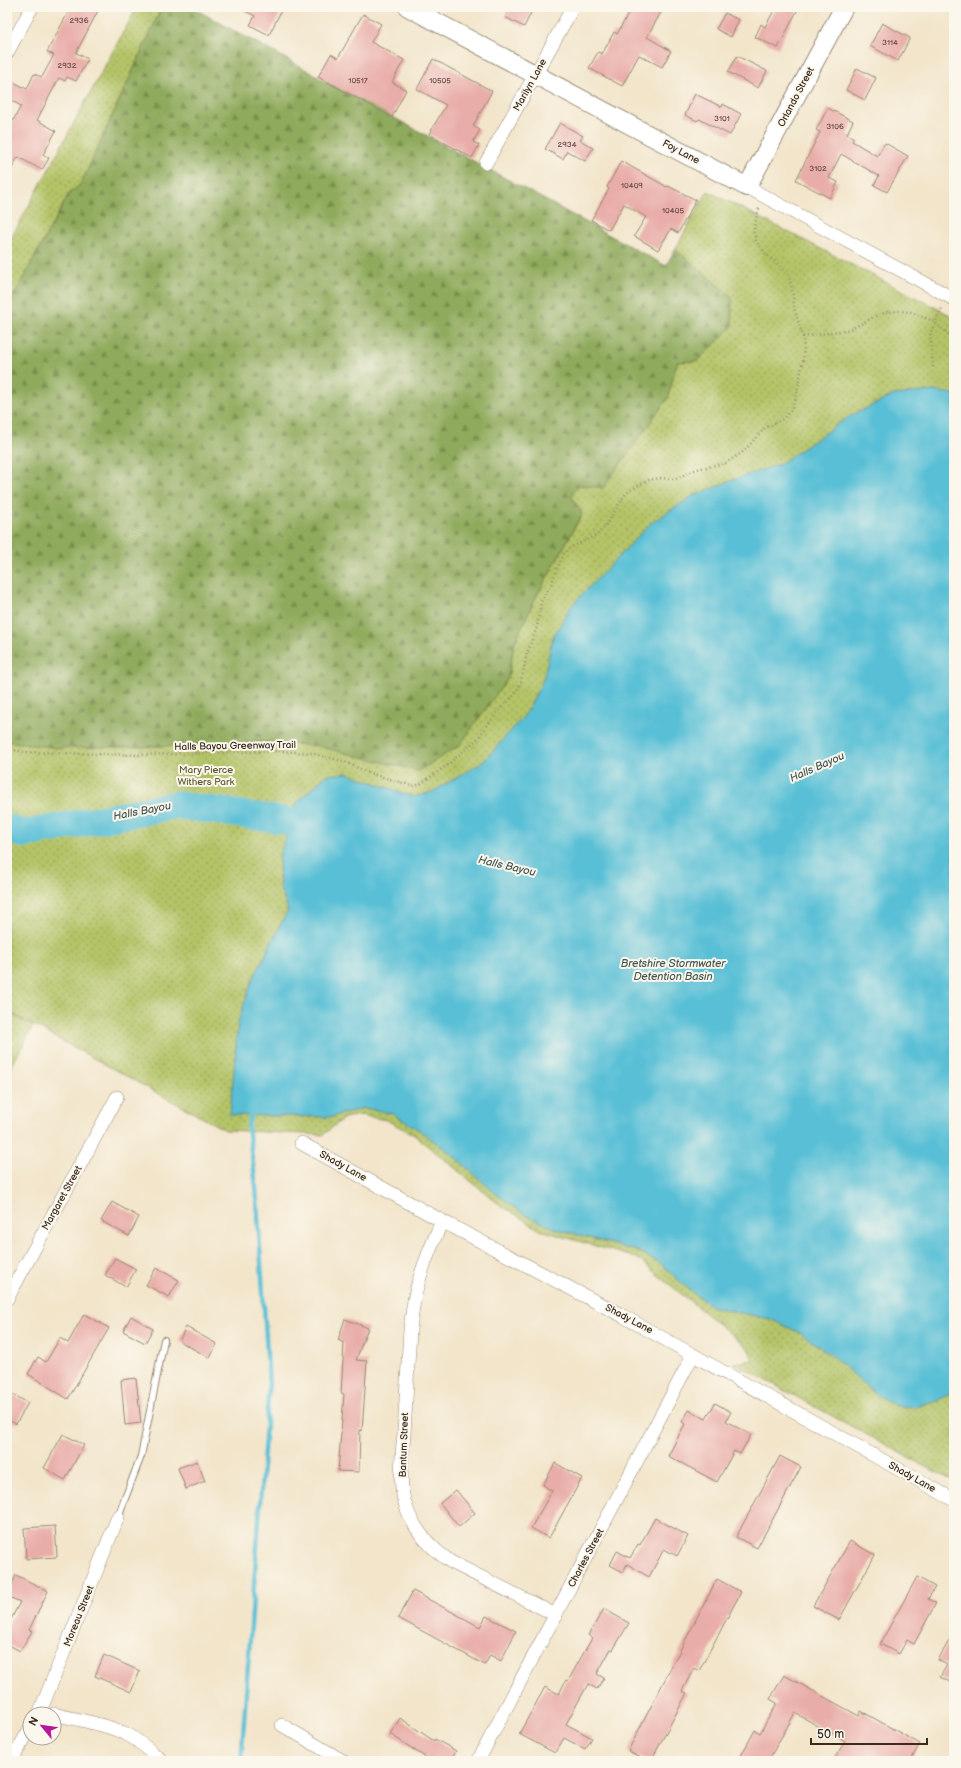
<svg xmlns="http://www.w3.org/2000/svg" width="961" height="1768" viewBox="0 0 961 1768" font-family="'Balsamiq Sans',sans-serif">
	<defs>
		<pattern id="grass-dots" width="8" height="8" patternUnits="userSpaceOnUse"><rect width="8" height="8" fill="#b4c467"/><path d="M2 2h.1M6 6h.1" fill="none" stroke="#949f54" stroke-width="1.8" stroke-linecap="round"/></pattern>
		<pattern id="forest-firs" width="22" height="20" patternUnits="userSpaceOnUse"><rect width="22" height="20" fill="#8faa5c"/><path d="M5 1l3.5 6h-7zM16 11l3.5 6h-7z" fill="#768b4b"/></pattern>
	</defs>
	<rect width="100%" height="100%" fill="#fbf7ec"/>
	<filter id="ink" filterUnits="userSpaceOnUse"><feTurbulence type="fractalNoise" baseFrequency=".025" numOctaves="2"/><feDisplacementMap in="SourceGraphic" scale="8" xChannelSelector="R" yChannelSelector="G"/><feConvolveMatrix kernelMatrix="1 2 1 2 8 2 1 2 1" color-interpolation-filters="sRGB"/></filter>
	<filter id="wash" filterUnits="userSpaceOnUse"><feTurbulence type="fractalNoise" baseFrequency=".012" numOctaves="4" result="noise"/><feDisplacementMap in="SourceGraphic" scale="16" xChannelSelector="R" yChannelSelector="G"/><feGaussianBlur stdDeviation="0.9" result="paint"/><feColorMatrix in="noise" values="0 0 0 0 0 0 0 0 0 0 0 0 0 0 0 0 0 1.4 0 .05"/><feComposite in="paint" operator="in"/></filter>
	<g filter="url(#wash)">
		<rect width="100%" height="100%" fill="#f2e5ca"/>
		<g fill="url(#grass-dots)" stroke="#787742">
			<path d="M137 7H162L81 184 69 194 7 308V246Z"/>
			<path d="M708 191 954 317V1474L951 1480 734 1363 753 1360 748 1348 637 1258 540 1230 499 1204 413 1134 386 1120 360 1115 344 1118 323 1135 225 1130 7 1011V443L508 678 514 644 535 599 582 514 571 495 578 485 668 398 677 361 732 297 675 249Z"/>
			<path d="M7 1012 33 1026 7 1075Z"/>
		</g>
		<path fill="url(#forest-firs)" stroke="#656a3d" d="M162 7H191L666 266 675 249 732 297V327L697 361 677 362 668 398 603 488 579 485 571 495 582 514 535 599 514 644 508 678 459 746 418 771 317 746 262 742 138 747 57 748 7 741V308L69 194 81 184Z"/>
		<path fill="#59bfd6" stroke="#4a747a" d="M932 391 954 394V1390L943 1398 915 1407 896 1406 877 1395 830 1354 800 1333 770 1319 713 1307 688 1289 660 1263 637 1251 557 1229 525 1215 495 1193 454 1156 418 1129 391 1113 364 1108 331 1117 230 1115 238 1022 252 981 288 910 280 888 279 857 297 802 327 775 347 773 414 797 432 792 483 762 525 715 543 680 553 637 572 605 651 523 693 496 735 479 780 464 850 416 894 395Z"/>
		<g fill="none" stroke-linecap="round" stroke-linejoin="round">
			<path stroke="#59bfd6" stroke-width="4.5" d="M241 1761 269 1384 256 1186 248 1127 251 1111"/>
			<path stroke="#59bfd6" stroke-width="28" d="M7 828 24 834 176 805 329 827"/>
		</g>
		<g id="blocks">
			<g fill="#e9ada9">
				<path d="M71 7H100L76 53 88 59 76 81 67 77 65 81 59 78 37 120 56 131 43 155 49 158 42 170 18 157 7 177V132L21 106 7 98V89L12 81 27 89 34 74 42 77 54 55 47 52Z"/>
				<path d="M237 7H283L269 35 250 25 255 16Z"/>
				<path d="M510 7H534L524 27 505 17Z"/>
				<path d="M632 7H664L647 37 671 51 662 67 639 55 622 86 589 68 598 52 602 54 614 32 617 34Z"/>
				<path d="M776 7H799L778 48 755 37 761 24 765 27Z"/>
				<path d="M725 13 739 20 731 37 716 29Z"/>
				<path d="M363 14 381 24 371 42 404 60 392 82 406 90 392 117 318 77 331 54 338 58Z"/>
				<path d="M882 23 910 38 898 61 870 46Z"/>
				<path d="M737 56 767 71 758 88 728 72Z"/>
				<path d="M433 59 492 91 473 126 480 130 473 142 479 145 472 158 429 134 446 105 417 89Z"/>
				<path d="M857 68 876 78 865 100 846 90Z"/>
				<path d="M695 94 722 107 723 104 741 114 730 135 699 119 697 121 685 115Z"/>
				<path d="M828 108 853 121 847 134 854 138 852 141 877 156 885 143 908 156 887 192 874 185 879 176 841 154 829 178 838 182 830 198 796 180 820 132 816 130Z"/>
				<path d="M560 123 583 136 580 140 593 148 585 161 567 151 563 159 545 149Z"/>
				<path d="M621 161 667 187 668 186 696 200 678 233 671 229 658 250 634 236 646 217 624 204 609 230 591 220 609 189 607 187Z"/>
				<path d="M112 1202 139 1217 129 1236 101 1221Z"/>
				<path d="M115 1258 136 1269 126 1287 105 1275Z"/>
				<path d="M156 1268 179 1280 169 1297 146 1285Z"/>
				<path d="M84 1314 109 1328 68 1399 28 1374 38 1357 46 1362 60 1338 68 1343Z"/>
				<path d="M131 1316 153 1329 145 1343 123 1331Z"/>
				<path d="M345 1319 368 1328 356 1360 367 1361 362 1431 360 1430 359 1472 338 1471 344 1394 341 1393 344 1343 338 1340Z"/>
				<path d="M186 1327 217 1344 210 1358 179 1341Z"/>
				<path d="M136 1378 141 1423 125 1425 121 1380Z"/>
				<path d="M7 1391 28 1403 16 1424 7 1419Z"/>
				<path d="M715 1403 731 1412 726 1421 751 1435 740 1454 734 1451 717 1482 668 1456 685 1424 682 1422 689 1410 706 1419Z"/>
				<path d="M63 1434 84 1445 65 1480 44 1468Z"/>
				<path d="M780 1456 801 1467 757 1548 736 1537Z"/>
				<path d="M197 1461 205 1481 186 1489 178 1468Z"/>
				<path d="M555 1463 582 1478 549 1538 531 1528 552 1491 543 1485Z"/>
				<path d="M456 1490 475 1513 459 1527 440 1503Z"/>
				<path d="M655 1518 688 1536 677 1556 664 1549 649 1577 627 1564 623 1572 610 1565 617 1551 630 1558 638 1544 640 1545Z"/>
				<path d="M55 1526 57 1557 26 1559 24 1528Z"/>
				<path d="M850 1541 875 1555 839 1620 813 1606Z"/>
				<path d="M16 1575 48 1591 29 1630 32 1631 20 1651 7 1644V1627L20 1602 7 1596Z"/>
				<path d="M917 1577 935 1587 928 1599 936 1603 914 1644 907 1640 899 1654 880 1644Z"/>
				<path d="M717 1579 741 1592 699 1671 694 1668 682 1691 687 1693 651 1761H647L628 1751Z"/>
				<path d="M413 1591 480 1627 486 1616 516 1631 501 1661 490 1655 485 1665 398 1618Z"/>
				<path d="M604 1609 629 1623 613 1650 611 1649 597 1674 604 1678 597 1689 588 1684 566 1724 592 1738 585 1749 564 1738 555 1753 519 1734 545 1687 559 1694 566 1680 568 1681 592 1638 588 1635Z"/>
				<path d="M954 1632V1684L940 1677 947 1665 938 1660Z"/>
				<path d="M104 1655 140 1671 131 1692 95 1676Z"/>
				<path d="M784 1675 859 1716 861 1711 920 1744 910 1761H833L845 1741 795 1713 768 1761H738L755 1730 760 1733 777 1703 770 1699Z"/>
				<path d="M400 1718 434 1741 435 1739 456 1751 451 1761H431L390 1734Z"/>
			</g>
		</g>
	</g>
	<g filter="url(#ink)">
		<use href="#blocks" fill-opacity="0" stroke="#968874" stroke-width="1"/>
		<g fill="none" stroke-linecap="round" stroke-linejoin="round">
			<g stroke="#968874" stroke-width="8">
				<path id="lane" d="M118 1517 141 1456 164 1340"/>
			</g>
			<g stroke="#968874" stroke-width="14">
				<g id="street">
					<path d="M7 53 32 7"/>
					<path d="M486 163 573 7"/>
					<path d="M747 187 954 299"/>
					<path d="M301 1143 442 1221 623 1316 954 1500"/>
					<path d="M442 1221C433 1242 424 1262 418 1284 413 1299 412 1315 410 1330 408 1364 406 1399 404 1433 402 1455 399 1479 404 1500 411 1527 429 1547 451 1562L556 1615"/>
					<path d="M7 1299 117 1097"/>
					<path d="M39 1714 118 1517"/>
					<path d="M54 1714C77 1720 102 1723 124 1733 138 1739 150 1751 162 1761"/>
					<path d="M282 1725 343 1761"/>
					<path d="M11 1761 30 1729"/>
					<path d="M478 1761 693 1355"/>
				</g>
			</g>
			<g stroke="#968874" stroke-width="20">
				<path id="secondary" d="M408 7 747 187 844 7"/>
			</g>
			<g stroke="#968874" stroke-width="2.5" stroke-dasharray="1 3" stroke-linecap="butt">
				<path d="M803 337 851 329 876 316 887 312 899 311 911 312 935 322 954 339"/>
				<path d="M933 367 930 334 942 308"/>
				<path d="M7 749 25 752 138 755 239 752 281 751 310 753 343 761 369 773 413 786 419 785 450 763 477 739 496 714 515 694 521 682 527 653 537 627 541 602 552 582 561 559 565 552 572 547 597 535 606 525 624 496 630 490 649 480 659 478 675 479 697 469 726 463 743 452 765 428 783 419 790 411 795 401 803 362 804 351 803 337 794 308 793 294 789 275 786 271 765 253 756 241 754 234V227L759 208"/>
			</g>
			<use href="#lane" stroke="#fff" stroke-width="6"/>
			<use href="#street" stroke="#fff" stroke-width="13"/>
			<use href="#secondary" stroke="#fff" stroke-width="18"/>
		</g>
	</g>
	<g text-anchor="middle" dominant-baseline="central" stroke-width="4" stroke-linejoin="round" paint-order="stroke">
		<g font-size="8" fill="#664b41">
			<text x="79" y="20">2936</text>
			<text x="890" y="42">3114</text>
			<text x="67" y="65">2932</text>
			<text x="358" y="80">10517</text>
			<text x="440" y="80">10505</text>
			<text x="722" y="118">3101</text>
			<text x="835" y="126">3106</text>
			<text x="567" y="144">2934</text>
			<text x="818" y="168">3102</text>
			<text x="632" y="185">10409</text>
			<text x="673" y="210">10405</text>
		</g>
		<g font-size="10" fill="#3b2a1e" stroke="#fbf7ec">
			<text transform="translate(530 85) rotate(-61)">Marilyn Lane</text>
			<text transform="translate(796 97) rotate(-62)">Orlando Street</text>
			<text transform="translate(681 152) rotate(28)">Foy Lane</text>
			<text transform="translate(235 746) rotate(-1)">Halls Bayou Greenway Trail</text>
			<text transform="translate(343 1166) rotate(29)">Shady Lane</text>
			<text transform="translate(62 1198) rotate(-61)">Margaret Street</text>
			<text transform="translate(629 1319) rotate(28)">Shady Lane</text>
			<text transform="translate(404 1445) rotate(-88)">Bantum Street</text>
			<text transform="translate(912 1477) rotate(29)">Shady Lane</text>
			<text transform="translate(586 1558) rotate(-62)">Charles Street</text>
			<text transform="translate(79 1616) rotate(-68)">Moreau Street</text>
		</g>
		<g font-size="10" fill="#5f5834" stroke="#fbf7ec">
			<text x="206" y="770">Mary Pierce<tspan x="206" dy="12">Withers Park</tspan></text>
		</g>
		<g font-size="11" font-style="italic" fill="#445755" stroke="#fbf7ec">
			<text transform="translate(817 767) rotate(-24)">Halls Bayou</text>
			<text transform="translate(142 811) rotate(-11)">Halls Bayou</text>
			<text transform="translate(507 866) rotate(13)">Halls Bayou</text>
			<text x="673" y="963">Bretshire Stormwater<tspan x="673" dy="13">Detention Basin</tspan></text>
		</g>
	</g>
	<rect width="961" height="1768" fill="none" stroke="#fbf7ec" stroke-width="24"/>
	<g transform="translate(42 1726) rotate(299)"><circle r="19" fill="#fbf7ec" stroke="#aea59a"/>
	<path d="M0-3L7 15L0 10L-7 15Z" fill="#b5179e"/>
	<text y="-6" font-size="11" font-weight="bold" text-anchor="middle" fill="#3b2a1e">N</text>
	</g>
	<path d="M811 1738v6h116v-6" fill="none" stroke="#3b2a1e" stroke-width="2"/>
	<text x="817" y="1738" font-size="12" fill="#3b2a1e" stroke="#fbf7ec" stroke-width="3" paint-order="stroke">50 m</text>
</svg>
